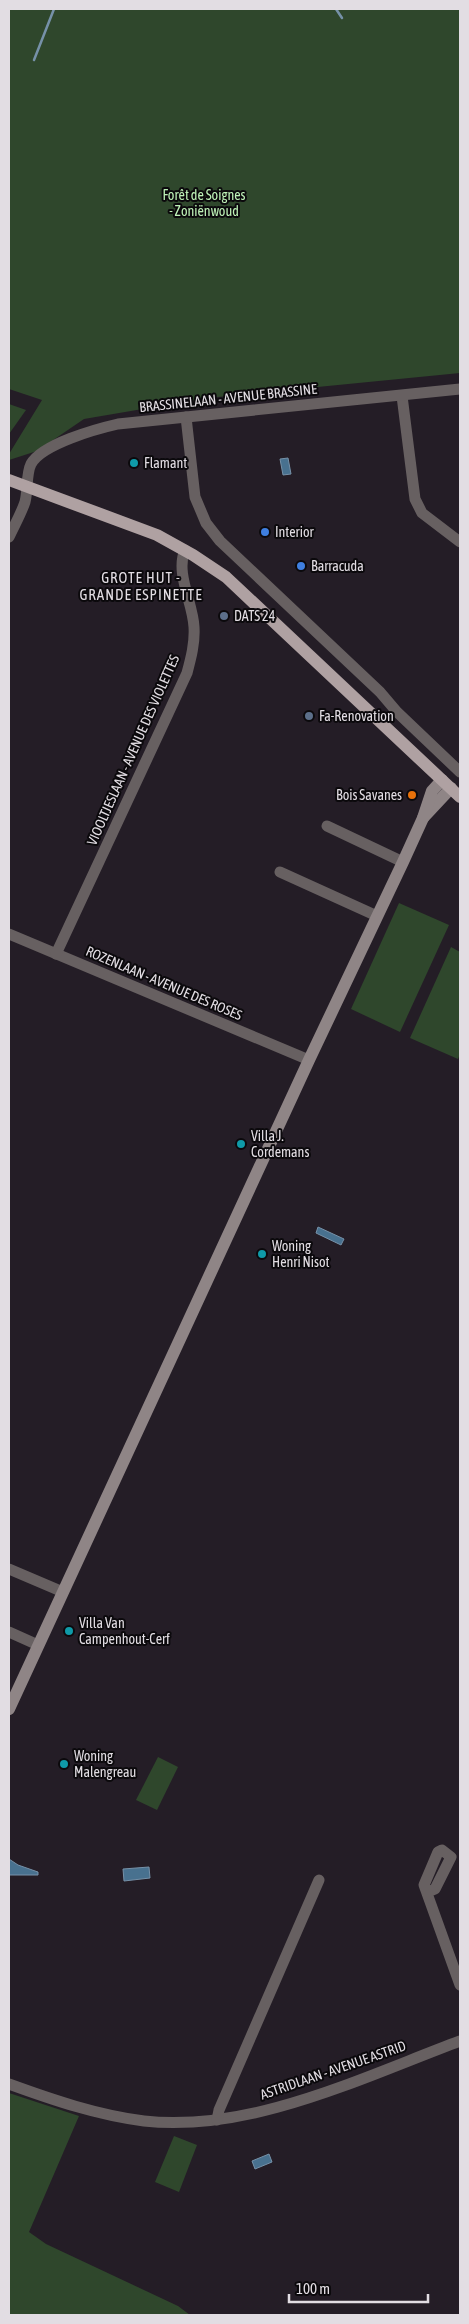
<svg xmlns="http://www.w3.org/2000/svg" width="469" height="2324" viewBox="0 0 469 2324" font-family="'Asap Condensed',sans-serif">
	<rect width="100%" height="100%" fill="#241d26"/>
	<g fill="#2f472c">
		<path d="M9 9H460V373L207 398 84 419 37 451 9 460V454L42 400 9 389Z"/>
		<path d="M9 404 26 410 9 434Z"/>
		<path d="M399 903 449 925 400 1032 351 1009Z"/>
		<path d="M451 947 460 952V1054L458 1059 410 1038Z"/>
		<path d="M158 1757 178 1767 157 1810 136 1800Z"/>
		<path d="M9 2093 79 2116 29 2232 46 2244 178 2306 190 2315H9Z"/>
		<path d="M174 2136 197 2145 179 2192 155 2182Z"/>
	</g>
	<g fill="#48718f" stroke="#7691a8">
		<path d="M288 458 291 474 283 475 280 459Z"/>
		<path d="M318 1227 344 1239 341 1245 316 1233Z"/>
		<path d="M9 1859 18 1865 38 1872V1875H9Z"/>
		<path d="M149 1867 150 1878 124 1881 123 1869Z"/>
		<path d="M269 2154 272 2162 255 2169 252 2161Z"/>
	</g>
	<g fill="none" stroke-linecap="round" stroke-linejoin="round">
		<g stroke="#7691a8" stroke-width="2.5">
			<path d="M336 9 342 18"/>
			<path d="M34 60 54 9"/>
		</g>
		<g stroke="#676061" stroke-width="11">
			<path d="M402 396 415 499 422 513 460 542"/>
			<path d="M186 417 195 497 206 523 220 541 380 692 397 712 460 772"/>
			<path d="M9 537C14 526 21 514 25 502 28 491 26 474 31 464 42 444 96 429 118 424L460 389"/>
			<path d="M327 826 403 862"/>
			<path d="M280 872 377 916"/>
			<path d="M9 934 309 1060"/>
			<path d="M56 954 187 673C191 658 195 643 194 627 193 603 175 573 185 550"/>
			<path d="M9 1569 63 1592"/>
			<path d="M9 1632 38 1645"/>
			<path d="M428 1892 435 1889 451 1857 442 1850 438 1852 424 1885 460 1985"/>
			<path d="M9 2084C53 2100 97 2115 144 2121 250 2133 363 2077 460 2041"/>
			<path d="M217 2120 219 2110 319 1880"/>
		</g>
		<g stroke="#8f8586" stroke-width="12">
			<path d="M423 818 451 788"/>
			<path d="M9 1709 309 1060 403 862 423 818 432 791 442 780"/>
		</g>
		<path stroke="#afa1a2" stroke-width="12" d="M9 480 157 535 193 555 226 577 460 797"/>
	</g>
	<g fill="#0f9aa8" stroke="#0b090c" stroke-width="2">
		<circle cx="134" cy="463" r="5"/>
		<circle cx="241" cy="1144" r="5"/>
		<circle cx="262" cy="1254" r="5"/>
		<circle cx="69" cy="1631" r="5"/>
		<circle cx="64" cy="1764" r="5"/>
	</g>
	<g fill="#3f7fe0" stroke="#0b090c" stroke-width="2">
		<circle cx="265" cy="532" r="5"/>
		<circle cx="301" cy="566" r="5"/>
	</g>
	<g fill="#5c6f8a" stroke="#0b090c" stroke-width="2">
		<circle cx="224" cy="616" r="5"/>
		<circle cx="309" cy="716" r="5"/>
	</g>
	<circle fill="#e8710a" stroke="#0b090c" stroke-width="2" cx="412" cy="795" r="5"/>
	<g text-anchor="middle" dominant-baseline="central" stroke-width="4" stroke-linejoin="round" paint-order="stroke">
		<g font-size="14" fill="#bef2b7" stroke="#0b090c">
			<text x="204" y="195">Forêt de Soignes<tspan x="204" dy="16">- Zoniënwoud</tspan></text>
		</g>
		<g font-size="14" fill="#e2dde3" stroke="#0b090c">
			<text transform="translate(228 398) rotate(-6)">BRASSINELAAN - AVENUE BRASSINE</text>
			<text transform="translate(133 750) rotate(-66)">VIOOLTJESLAAN - AVENUE DES VIOLETTES</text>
			<text transform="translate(164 983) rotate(23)">ROZENLAAN - AVENUE DES ROSES</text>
			<text transform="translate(333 2070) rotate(-19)">ASTRIDLAAN - AVENUE ASTRID</text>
		</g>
		<g font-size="14" fill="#e2dde3" stroke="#0b090c" text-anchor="start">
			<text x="144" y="463">Flamant</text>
			<text x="275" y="532">Interior</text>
			<text x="311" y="566">Barracuda</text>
			<text x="234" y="616">DATS 24</text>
			<text x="319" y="716">Fa-Renovation</text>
			<text x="402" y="795" text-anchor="end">Bois Savanes</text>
			<text x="251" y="1136">Villa J.<tspan x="251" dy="16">Cordemans</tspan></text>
			<text x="272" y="1246">Woning<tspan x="272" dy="16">Henri Nisot</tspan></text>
			<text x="79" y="1623">Villa Van<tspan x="79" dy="16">Campenhout-Cerf</tspan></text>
			<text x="74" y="1756">Woning<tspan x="74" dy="16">Malengreau</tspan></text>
		</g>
		<g font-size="15" letter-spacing="1" fill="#e2dde3" stroke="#0b090c">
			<text x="141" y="577">GROTE HUT -<tspan x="141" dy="17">GRANDE ESPINETTE</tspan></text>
		</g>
	</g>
	<rect width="469" height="2324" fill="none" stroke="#e2dde3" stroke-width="20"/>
	<path d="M289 2294v8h139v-8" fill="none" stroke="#e2dde3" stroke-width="2.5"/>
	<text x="296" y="2294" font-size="15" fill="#e2dde3" stroke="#0b090c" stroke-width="4" paint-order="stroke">100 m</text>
</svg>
